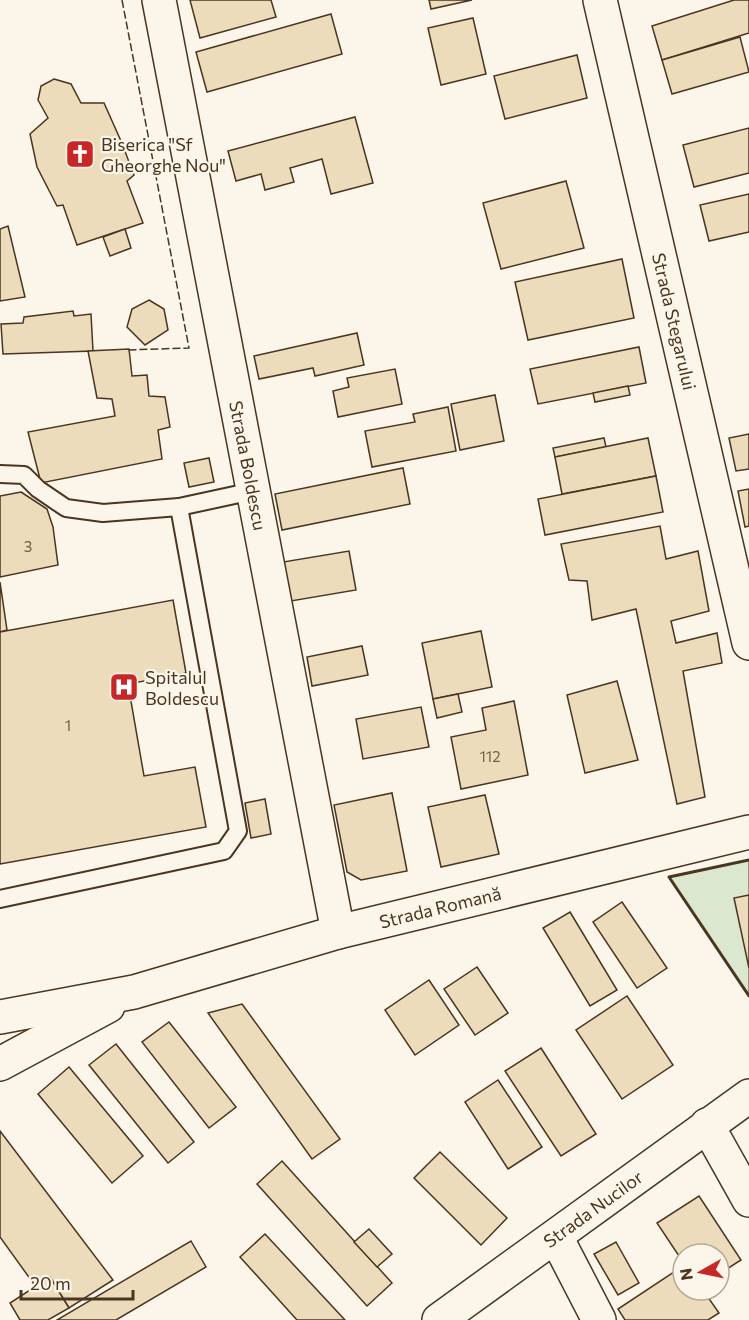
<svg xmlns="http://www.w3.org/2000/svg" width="749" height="1320" viewBox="0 0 749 1320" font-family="Commissioner,sans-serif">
	<rect width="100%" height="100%" fill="#fbf6e9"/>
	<path fill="#dce7d0" stroke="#887966" stroke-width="1.5" d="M749 860V996L669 877Z"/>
	<g fill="#ecdcbc" stroke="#4a3520" stroke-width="1.5">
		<path d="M190 0H271L276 17 200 38Z"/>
		<path d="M429 0H472L431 9Z"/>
		<path d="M734 0H749V33L662 60 652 26Z"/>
		<path d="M331 14 342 54 207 92 196 52Z"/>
		<path d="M473 18 486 74 441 85 428 28Z"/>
		<path d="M740 37 749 72 672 94 662 60Z"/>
		<path d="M577 55 587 98 505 119 494 76Z"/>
		<path d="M54 79 71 84 81 103H104L121 141 134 175 127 181 143 223 77 245 63 205 57 206 37 167 30 134 48 118 38 100 41 86Z"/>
		<path d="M355 117 373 183 331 194 322 159 290 168 294 182 265 190 261 174 236 181 228 151Z"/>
		<path d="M749 128V173L694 187 683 145Z"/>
		<path d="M566 181 584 248 501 269 483 203Z"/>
		<path d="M749 194V232L709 241 700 205Z"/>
		<path d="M8 226 25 297 0 301V229Z"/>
		<path d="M125 229 131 248 110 256 103 237Z"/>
		<path d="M622 259 634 318 528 340 515 282Z"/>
		<path d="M149 300 164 309 168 330 145 345 127 327 132 309Z"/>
		<path d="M73 311 74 316 91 314 93 351 3 354 1 324 23 323 24 317Z"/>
		<path d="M357 333 364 365 315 376 313 368 259 379 254 356Z"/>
		<path d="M639 347 646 383 538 404 530 369Z"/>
		<path d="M129 349 132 376 147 375 149 396 165 397 170 427 158 430 162 459 41 483 28 432 115 416 112 399 97 398 88 351Z"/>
		<path d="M395 369 402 404 338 417 333 391 349 387 347 378Z"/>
		<path d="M628 386 630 395 595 402 593 393Z"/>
		<path d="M495 395 504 441 460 450 451 404Z"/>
		<path d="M448 407 456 451 372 467 365 431 415 422 413 414Z"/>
		<path d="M749 434V469L736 471 729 438Z"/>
		<path d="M604 438 606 447 555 457 553 448Z"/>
		<path d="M648 438 656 476 562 494 555 457Z"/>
		<path d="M209 458 214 482 189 487 184 463Z"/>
		<path d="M403 468 410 504 282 530 275 494Z"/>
		<path d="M656 476 663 512 545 535 538 499Z"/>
		<path d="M749 489V526L745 527 738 491Z"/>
		<path d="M21 492 47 509 53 527 58 565 0 577V496Z"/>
		<path d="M660 526 666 559 698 551 709 611 671 621 676 643 717 633 722 663 683 671 705 797 677 804 636 609 592 620 587 581 569 580 561 544Z"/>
		<path d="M349 551 356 590 291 601 283 562Z"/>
		<path d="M0 582 7 630 0 632Z"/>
		<path d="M173 600 186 673 128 684 144 776 195 767 206 827 0 864V632Z"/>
		<path d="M481 631 492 687 433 699 422 643Z"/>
		<path d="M362 646 368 675 312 686 307 657Z"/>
		<path d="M617 681 638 760 585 773 567 695Z"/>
		<path d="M458 694 462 712 437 718 433 699Z"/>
		<path d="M514 701 528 775 461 789 451 737 486 730 482 708Z"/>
		<path d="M421 707 429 747 363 759 356 719Z"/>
		<path d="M392 793 407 871 361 880 347 872 334 805Z"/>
		<path d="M485 795 499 854 441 867 428 807Z"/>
		<path d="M265 799 271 834 251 838 245 803Z"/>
		<path d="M749 895V968L734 898Z"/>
		<path d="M622 902 667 968 637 988 593 922Z"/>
		<path d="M570 912 617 990 590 1006 543 928Z"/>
		<path d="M477 967 508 1013 475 1035 444 989Z"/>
		<path d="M429 980 459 1025 415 1055 385 1010Z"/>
		<path d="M627 996 673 1065 622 1099 576 1030Z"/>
		<path d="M242 1004 340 1139 312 1159 208 1013Z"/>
		<path d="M169 1022 236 1107 209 1128 142 1042Z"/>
		<path d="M116 1044 194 1142 168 1163 89 1065Z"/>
		<path d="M541 1048 596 1134 561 1156 505 1071Z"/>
		<path d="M69 1067 143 1156 112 1183 38 1094Z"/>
		<path d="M498 1080 542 1147 508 1169 465 1102Z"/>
		<path d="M0 1131 113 1280 69 1308 50 1277 36 1287 0 1237Z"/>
		<path d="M440 1152 507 1218 481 1245 414 1178Z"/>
		<path d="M282 1161 392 1283 367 1306 257 1184Z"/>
		<path d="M699 1196 741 1260 719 1274V1254H683V1262L657 1223Z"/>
		<path d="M369 1229 392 1254 377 1267 354 1242Z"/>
		<path d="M265 1234 345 1320H297L240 1257Z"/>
		<path d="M191 1241 206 1267 116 1320H57Z"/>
		<path d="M616 1242 639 1283 618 1295 594 1254Z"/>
		<path d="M683 1266V1290H703L719 1313 708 1320H625L618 1309Z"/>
		<path d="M50 1277 69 1308 48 1320H20L10 1303Z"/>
	</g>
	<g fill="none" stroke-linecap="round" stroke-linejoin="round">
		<g stroke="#4a3520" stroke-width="20">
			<g id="lane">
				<path d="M0 474 24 475 38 489 66 508 103 513 179 507 253 491"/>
				<path d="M0 899 224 851 238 831 179 507"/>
			</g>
		</g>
		<g stroke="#4a3520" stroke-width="36">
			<g id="street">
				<path id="s1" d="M159 0 338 932"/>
				<path id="s2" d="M600 0 749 643"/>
				<path d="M707 1125 749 1200"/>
				<path d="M556 1237 599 1320"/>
				<path id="s3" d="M439 1320 749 1096"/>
			</g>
		</g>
		<g stroke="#4a3520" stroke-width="36">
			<g id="secondary">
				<path id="s4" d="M0 1017 134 992 338 932 749 832"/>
				<path d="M0 1064 108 1006"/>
			</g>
		</g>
		<use href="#lane" stroke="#fbf6e9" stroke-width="16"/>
		<use href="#street" stroke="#fbf6e9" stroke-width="33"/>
		<use href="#secondary" stroke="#fbf6e9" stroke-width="33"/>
		<path stroke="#4a3520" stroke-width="1.5" stroke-dasharray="8 3" stroke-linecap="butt" d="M122 0 189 348 126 350"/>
		<path stroke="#4a3520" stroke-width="3" d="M749 860 669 877 749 996"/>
	</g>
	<defs>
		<g id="church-square" transform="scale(1.5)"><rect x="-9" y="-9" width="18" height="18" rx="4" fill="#c62828" stroke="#fbf6e9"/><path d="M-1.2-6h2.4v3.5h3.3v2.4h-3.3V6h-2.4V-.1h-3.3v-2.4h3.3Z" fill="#fff"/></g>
		<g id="hospital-square" transform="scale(1.5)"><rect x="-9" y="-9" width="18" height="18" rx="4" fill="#c62828" stroke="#fbf6e9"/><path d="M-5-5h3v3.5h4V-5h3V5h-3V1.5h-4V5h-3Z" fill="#fff"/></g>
	</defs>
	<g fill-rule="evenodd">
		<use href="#church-square" x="80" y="154"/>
		<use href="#hospital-square" x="124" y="687"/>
	</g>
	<g text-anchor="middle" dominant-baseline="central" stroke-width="4.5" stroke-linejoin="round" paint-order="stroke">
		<g font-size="15" fill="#725f47">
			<text x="28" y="546">3</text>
			<text x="68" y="725">1</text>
			<text x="490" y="756">112</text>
		</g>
		<g font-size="18" fill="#4a3520" stroke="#fbf6e9" text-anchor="start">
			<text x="101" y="144">Biserica "Sf<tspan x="101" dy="21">Gheorghe Nou"</tspan></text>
			<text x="145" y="677">Spitalul<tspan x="145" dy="21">Boldescu</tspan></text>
		</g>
		<g font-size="18" fill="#4a3520" stroke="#fbf6e9">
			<text stroke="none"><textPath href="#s2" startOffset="330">Strada Stegarului</textPath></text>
			<text stroke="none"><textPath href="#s1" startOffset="474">Strada Boldescu</textPath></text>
			<text stroke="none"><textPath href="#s4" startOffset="454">Strada Romană</textPath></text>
			<text stroke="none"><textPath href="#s3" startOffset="190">Strada Nucilor</textPath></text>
		</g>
	</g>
	<g transform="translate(701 1272) rotate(261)"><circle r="28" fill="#fbf6e9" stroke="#b4a999" stroke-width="1.5"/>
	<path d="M0-4.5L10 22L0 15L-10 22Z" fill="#c62828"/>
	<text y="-9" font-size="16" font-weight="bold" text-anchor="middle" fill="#4a3520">N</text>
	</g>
	<path d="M21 1290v9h112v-9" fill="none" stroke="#4a3520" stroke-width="3"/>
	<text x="30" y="1290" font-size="18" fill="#4a3520" stroke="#fbf6e9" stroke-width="4.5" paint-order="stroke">20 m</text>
</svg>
